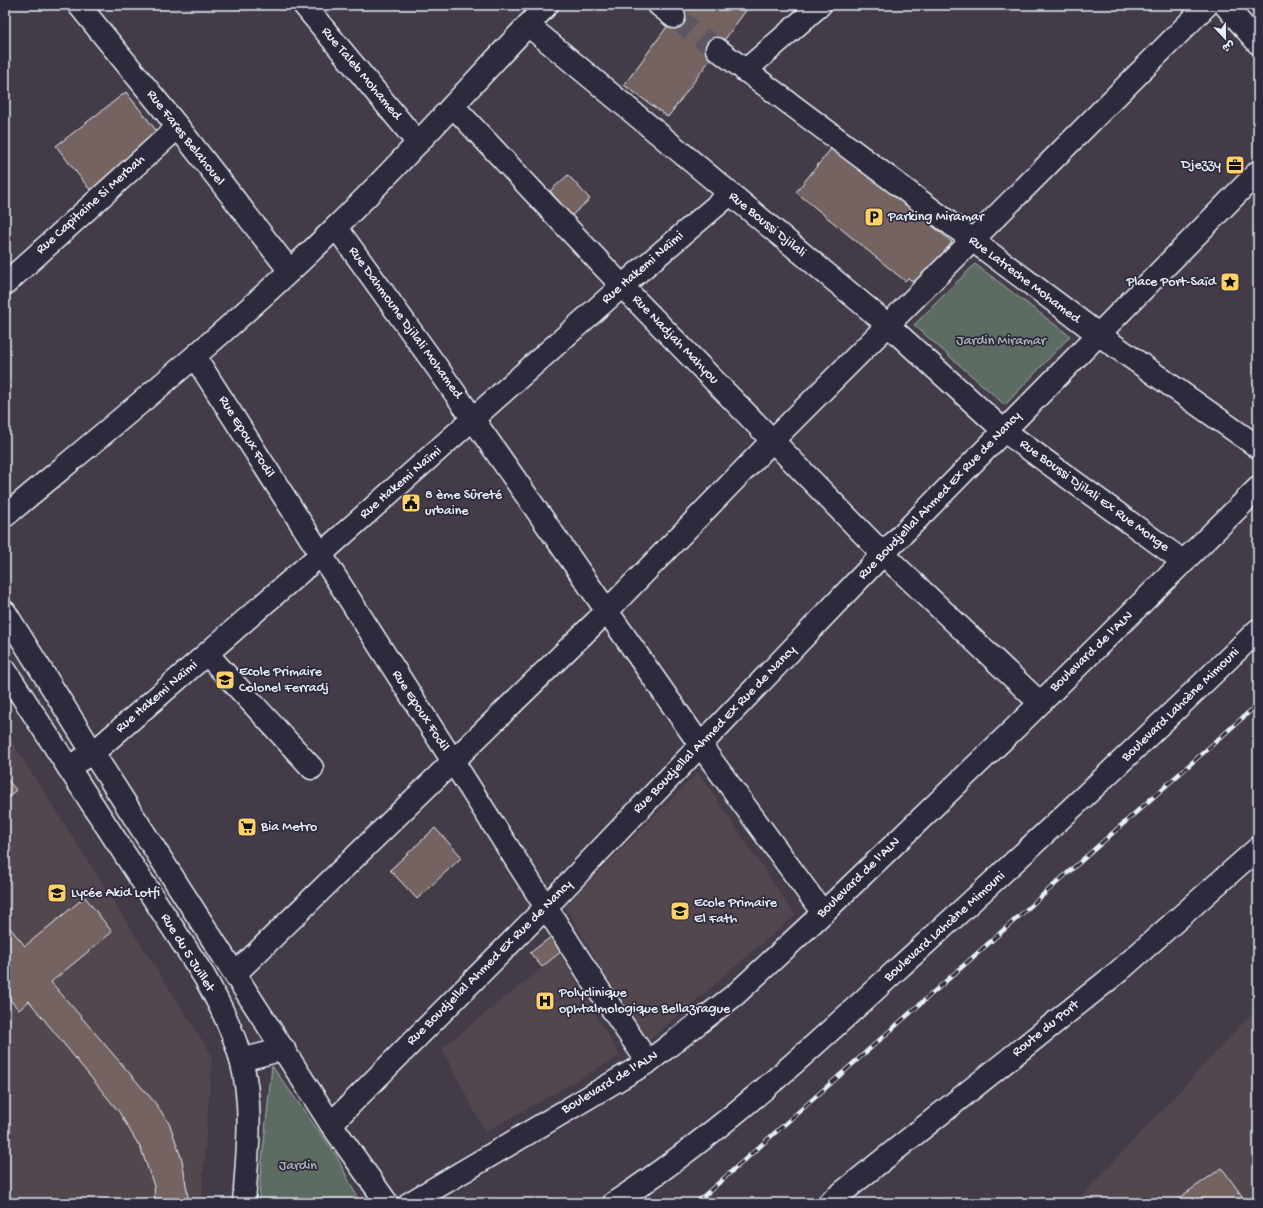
<svg xmlns="http://www.w3.org/2000/svg" width="1263" height="1208" viewBox="0 0 1263 1208" font-family="'Gochi Hand','Playpen Sans Arabic',sans-serif">
	<rect width="100%" height="100%" fill="#443b48"/>
	<filter id="ink" filterUnits="userSpaceOnUse"><feTurbulence type="fractalNoise" baseFrequency=".025" numOctaves="2"/><feDisplacementMap in="SourceGraphic" scale="8" xChannelSelector="R" yChannelSelector="G"/><feConvolveMatrix kernelMatrix="1 2 1 2 8 2 1 2 1" color-interpolation-filters="sRGB"/></filter>
	<g filter="url(#ink)">
		<g fill="#534750">
			<path d="M5 731 212 1056 201 1203H5Z"/>
			<path d="M698 772 795 915 645 1044 565 906Z"/>
			<path d="M560 954 620 1056 485 1132 442 1048Z"/>
			<path d="M1258 1007V1203H1075Z"/>
		</g>
		<g fill="#5b6c63" stroke="#a2aeae">
			<path d="M975 264 1070 336 1005 405 914 325Z"/>
			<path d="M272 1066 336 1155 360 1203H259L260 1179Z"/>
		</g>
		<g fill="#756462" stroke="#e8f1f8">
			<path d="M683 5H750L668 117 624 85Z"/>
			<path d="M126 92 166 143 97 199 56 146Z"/>
			<path d="M834 145 952 242 917 285 908 278 905 281 796 192Z"/>
			<path d="M568 175 590 199 571 216 550 191Z"/>
			<path d="M5 777 16 790 5 800Z"/>
			<path d="M435 828 462 857 417 899 390 870Z"/>
			<path d="M85 897 112 932 51 982 156 1104 170 1125 182 1160 189 1203H155L154 1186 141 1149 119 1112 29 1001 19 1010 5 994V922L25 946Z"/>
			<path d="M552 936 563 950 542 967 530 953Z"/>
			<path d="M1222 1168 1247 1203H1182L1179 1198Z"/>
		</g>
		<g fill="none" stroke-linecap="round" stroke-linejoin="round">
			<path stroke="#5d5662" stroke-width="22" stroke-dasharray="22 11" stroke-linecap="butt" d="M674 17 717 49"/>
			<g stroke="#e8f1f8" stroke-width="25">
				<g id="minor">
					<path d="M79 5 178 127 290 271"/>
					<path d="M304 5 418 143"/>
					<path d="M659 5 674 17"/>
					<path d="M1225 5 1258 43"/>
					<path d="M528 25 888 325 1003 430 1184 562"/>
					<path d="M717 49 1098 334 1258 447"/>
					<path d="M745 71 820 5"/>
					<path d="M453 106 622 286 883 554 1039 702"/>
					<path d="M336 227 441 373 701 746 823 913"/>
					<path d="M5 284 178 127"/>
					<path d="M195 357 595 984 648 1062"/>
					<path d="M207 654 312 768"/>
					<path d="M68 767 93 753 320 555 622 286 730 194"/>
					<path d="M235 974 607 611 772 441 1207 5"/>
					<path d="M331 1124 546 907 883 554 1258 172"/>
				</g>
			</g>
			<g stroke="#e8f1f8" stroke-width="25">
				<g id="major">
					<path d="M5 516C117 422 231 330 335 228 409 156 476 79 547 5"/>
					<path d="M5 612 93 753 331 1124 387 1203"/>
					<path d="M5 670 204 976C219 1003 233 1030 241 1060 254 1106 247 1156 244 1203"/>
					<path d="M241 1060 284 1049"/>
					<path d="M410 1203 648 1062 736 994 823 913 1015 728 1258 488"/>
					<path d="M614 1203C718 1135 810 1050 901 966 1022 856 1141 744 1258 630"/>
					<path d="M829 1203 1118 972 1258 848"/>
				</g>
			</g>
			<use href="#minor" stroke="#2f2a3d" stroke-width="22"/>
			<use href="#major" stroke="#2f2a3d" stroke-width="22"/>
			<g stroke="#e8f1f8" stroke-width="4.5">
				<path id="rail" d="M696 1203 1258 704"/>
			</g>
			<use href="#rail" stroke="#2f2a3d" stroke-width="3" stroke-dasharray="9" stroke-linecap="butt"/>
		</g>
	</g>
	<defs>
		<g id="office-square" transform="scale(1)"><rect x="-9" y="-9" width="18" height="18" rx="4" fill="#ffd166" stroke="#2f2a3d"/><path d="M-6-3h4V-5.5h4V-3h4V5H-6ZM-1-4.5V-3h2v-1.5ZM-6 0V1H6V0Z" fill="#111"/></g>
		<g id="parking-square" transform="scale(1)"><rect x="-9" y="-9" width="18" height="18" rx="4" fill="#ffd166" stroke="#2f2a3d"/><path d="M-3.5-5.5H1a3.5 3.5 0 0 1 0 7H-1V5.5H-3.5ZM-1-3.4V-.6H.8a1.4 1.4 0 0 0 0-2.8Z" fill="#111"/></g>
		<g id="sight-square" transform="scale(1)"><rect x="-9" y="-9" width="18" height="18" rx="4" fill="#ffd166" stroke="#2f2a3d"/><path d="M0-6L1.8-2.2L6-1.7L2.9 1.2L3.7 5.4L0 3.3L-3.7 5.4L-2.9 1.2L-6-1.7L-1.8-2.2Z" fill="#111"/></g>
		<g id="civic-square" transform="scale(1)"><rect x="-9" y="-9" width="18" height="18" rx="4" fill="#ffd166" stroke="#2f2a3d"/><path d="M-.6-6.5H3V-4.5H.6V-3L4-1V1h2V6H-6V1h2V-1L-.6-3ZM-1.2 2.5V6h2.4V2.5Z" fill="#111"/></g>
		<g id="school-square" transform="scale(1)"><rect x="-9" y="-9" width="18" height="18" rx="4" fill="#ffd166" stroke="#2f2a3d"/><path d="M0-5L7-2L0 1L-7-2ZM-4 1L0 2.5L4 1V4Q0 6-4 4Z" fill="#111"/></g>
		<g id="supermarket-square" transform="scale(1)"><rect x="-9" y="-9" width="18" height="18" rx="4" fill="#ffd166" stroke="#2f2a3d"/><path d="M-6-5.5h2.5l.6 2H6L4.5 2H-2.5L-4.4-4H-6ZM-1.5 3.2a1.3 1.3 0 1 0 .1 0ZM3 3.2a1.3 1.3 0 1 0 .1 0Z" fill="#111"/></g>
		<g id="hospital-square" transform="scale(1)"><rect x="-9" y="-9" width="18" height="18" rx="4" fill="#ffd166" stroke="#2f2a3d"/><path d="M-5-5h3v3.5h4V-5h3V5h-3V1.5h-4V5h-3Z" fill="#111"/></g>
	</defs>
	<g fill-rule="evenodd">
		<use href="#office-square" x="1235" y="165"/>
		<use href="#parking-square" x="874" y="217"/>
		<use href="#sight-square" x="1230" y="282"/>
		<use href="#civic-square" x="411" y="503"/>
		<use href="#school-square" x="225" y="680"/>
		<use href="#supermarket-square" x="247" y="827"/>
		<use href="#school-square" x="57" y="893"/>
		<use href="#school-square" x="680" y="911"/>
		<use href="#hospital-square" x="545" y="1001"/>
	</g>
	<g text-anchor="middle" dominant-baseline="central" stroke-width="3.5" stroke-linejoin="round" paint-order="stroke">
		<g font-size="14" fill="#e8f1f8" stroke="#2f2a3d">
			<text transform="translate(361 74) rotate(50)">Rue Taleb Mohamed</text>
			<text transform="translate(185 138) rotate(52)">Rue Fares Belahouel</text>
			<text transform="translate(91 205) rotate(-42)">Rue Capitaine Si Merbah</text>
			<text transform="translate(767 225) rotate(39)">Rue Boussi Djilali</text>
			<text transform="translate(643 268) rotate(-41)">Rue Hakemi Naïmi</text>
			<text transform="translate(1024 280) rotate(37)">Rue Latreche Mohamed</text>
			<text transform="translate(405 323) rotate(54)">Rue Dahmoune Djilali Mohamed</text>
			<text transform="translate(675 340) rotate(46)">Rue Nadjah Mahyou</text>
			<text transform="translate(246 437) rotate(58)">Rue Epoux Fodil</text>
			<text transform="translate(401 483) rotate(-41)">Rue Hakemi Naïmi</text>
			<text transform="translate(940 496) rotate(-46)">Rue Boudjellal Ahmed Ex Rue de Nancy</text>
			<text transform="translate(1094 496) rotate(36)">Rue Boussi Djilali Ex Rue Monge</text>
			<text transform="translate(1092 652) rotate(-44)">Boulevard de l'ALN</text>
			<text transform="translate(157 697) rotate(-41)">Rue Hakemi Naïmi</text>
			<text transform="translate(1181 705) rotate(-44)">Boulevard Lahcène Mimouni</text>
			<text transform="translate(420 711) rotate(57)">Rue Epoux Fodil</text>
			<text transform="translate(715 730) rotate(-46)">Rue Boudjellal Ahmed Ex Rue de Nancy</text>
			<text transform="translate(859 878) rotate(-44)">Boulevard de l'ALN</text>
			<text transform="translate(945 927) rotate(-42)">Boulevard Lahcène Mimouni</text>
			<text transform="translate(187 953) rotate(58)">Rue du 5 Juillet</text>
			<text transform="translate(490 963) rotate(-45)">Rue Boudjellal Ahmed Ex Rue de Nancy</text>
			<text transform="translate(1046 1029) rotate(-39)">Route du Port</text>
			<text transform="translate(610 1083) rotate(-31)">Boulevard de l'ALN</text>
		</g>
		<g font-size="14" fill="#e8f1f8" stroke="#2f2a3d" text-anchor="start">
			<text x="1221" y="165" text-anchor="end">Djezzy</text>
			<text x="888" y="217">Parking Miramar</text>
			<text x="1216" y="282" text-anchor="end">Place Port-Saïd</text>
			<text x="425" y="495">8 ème Sûreté<tspan x="425" dy="16">urbaine</tspan></text>
			<text x="239" y="672">Ecole Primaire<tspan x="239" dy="16">Colonel Ferradj</tspan></text>
			<text x="261" y="827">Bia Metro</text>
			<text x="71" y="893">Lycée Akid Lotfi</text>
			<text x="694" y="903">Ecole Primaire<tspan x="694" dy="16">El Fath</tspan></text>
			<text x="559" y="993">Polyclinique<tspan x="559" dy="16">ophtalmologique Bellazrague</tspan></text>
		</g>
		<g font-size="14" fill="#a9b5b5" stroke="#2f2a3d">
			<text x="1001" y="341">Jardin Miramar</text>
			<text x="298" y="1166">Jardin</text>
		</g>
	</g>
	<rect width="1263" height="1208" fill="none" stroke="#2f2a3d" stroke-width="20"/>
	<rect x="10" y="10" width="1243" height="1188" fill="none" stroke="#e8f1f8" stroke-width="1.5" filter="url(#ink)"/>
	<g transform="translate(1225 38) rotate(158)" stroke="#2f2a3d" stroke-width="3" paint-order="stroke">
	<path d="M0-3L7 15L0 10L-7 15Z" fill="#e8f1f8"/>
	<text y="-6" font-size="11" font-weight="bold" text-anchor="middle" fill="#e8f1f8">ش</text>
	</g>
</svg>
